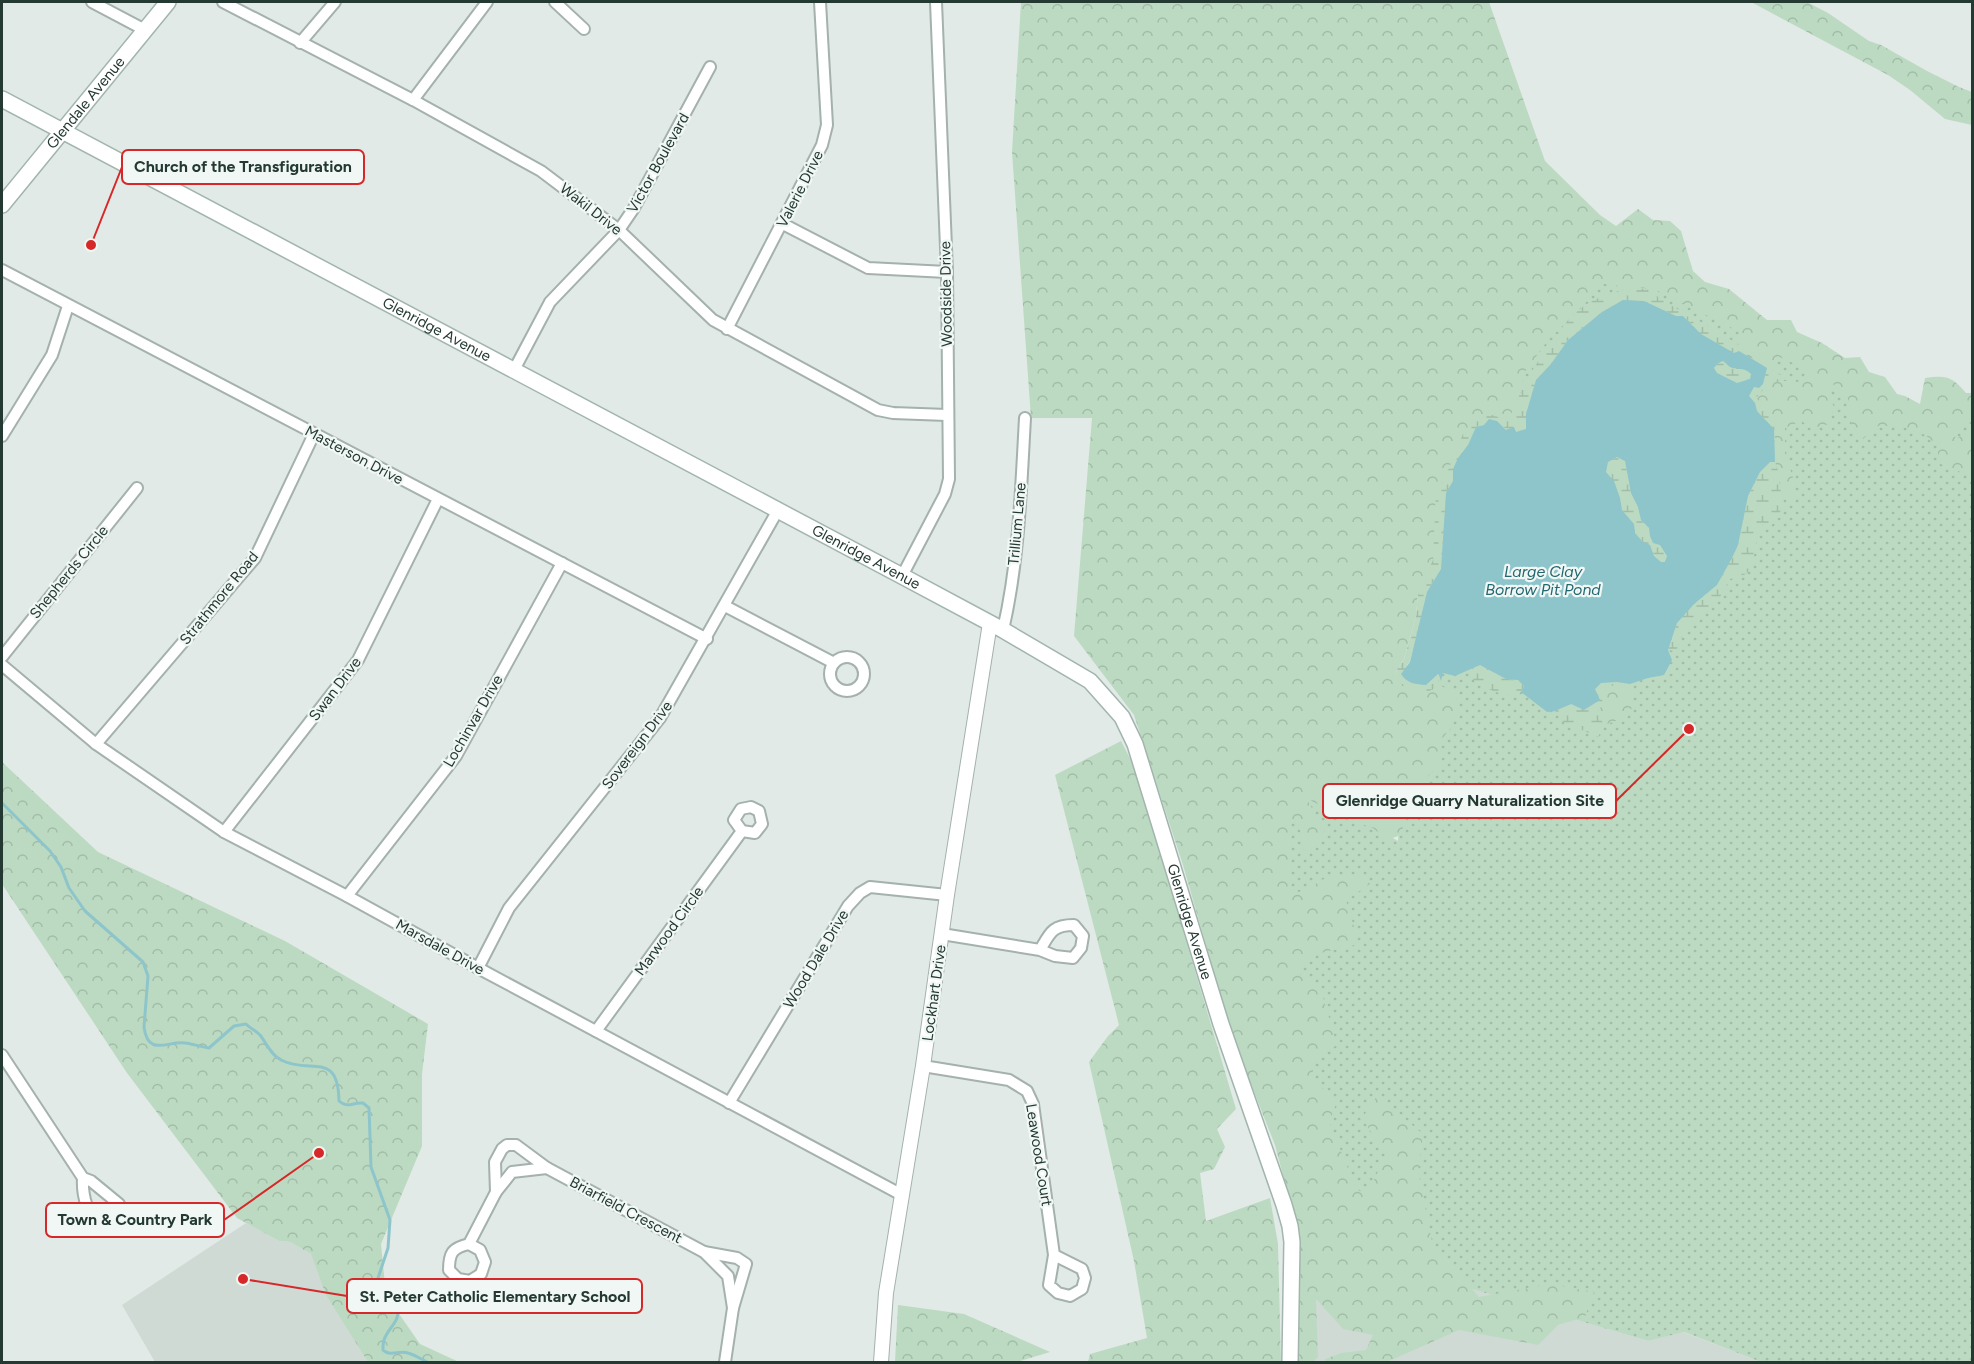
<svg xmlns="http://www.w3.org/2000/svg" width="1974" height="1364" viewBox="0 0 1974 1364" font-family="Figtree,sans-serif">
	<defs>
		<pattern id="grass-dots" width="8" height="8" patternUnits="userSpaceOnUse" patternTransform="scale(1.5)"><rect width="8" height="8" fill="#bcdac2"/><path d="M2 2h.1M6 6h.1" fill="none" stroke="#a1bca7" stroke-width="1.8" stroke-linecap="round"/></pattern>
		<pattern id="forest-crowns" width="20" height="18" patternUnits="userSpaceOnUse" patternTransform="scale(1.5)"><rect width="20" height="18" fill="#bcdac2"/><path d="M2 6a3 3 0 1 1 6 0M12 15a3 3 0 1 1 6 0" fill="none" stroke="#a1bca7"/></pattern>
		<pattern id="wetland-marsh" width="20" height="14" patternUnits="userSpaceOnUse" patternTransform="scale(1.5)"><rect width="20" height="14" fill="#bcdac2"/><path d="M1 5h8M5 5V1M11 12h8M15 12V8" fill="none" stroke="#a1bca7"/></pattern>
	</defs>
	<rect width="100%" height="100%" fill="#e1eae6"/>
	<g fill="#cfdad4">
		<path d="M246 1223 279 1241 290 1242 311 1254 368 1362H155L122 1305Z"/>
		<path d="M1302 1239 1648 1341 1683 1332 1761 1362H1298Z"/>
	</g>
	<path fill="url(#grass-dots)" d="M1466 164 1933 423 1972 416V1362H1761L1684 1332 1648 1341 1302 1239 1266 765 1398 841 1408 692Z"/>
	<g fill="url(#forest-crowns)">
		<path d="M1021 2H1489L1545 161 1600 215 1616 226 1638 209 1653 220 1670 221 1681 231 1693 271 1705 282 1729 289 1767 320H1791L1797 332 1822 343 1845 358 1860 357 1869 372 1885 377 1897 394 1905 396 1920 404 1925 378C1946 375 1952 376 1966 393H1972V422H1969L1956 431 1955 439 1972 430V473L1968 475 1938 463V446C1920 427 1903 426 1878 426L1863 439 1851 423 1848 399 1833 384 1827 392 1834 407 1829 424 1813 428 1801 421 1785 428V453L1794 481V502L1787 504 1775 462V424L1756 398 1771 380 1800 382 1807 372 1793 363 1777 356 1776 372 1739 351 1740 332 1656 290 1636 287 1627 289 1612 284H1600L1567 314 1524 373 1521 390 1511 415 1505 420 1490 414 1463 435 1444 480 1436 493 1433 560 1418 593 1416 616 1404 659 1395 673 1433 689 1438 685 1454 691 1460 708 1451 728 1439 742 1442 762 1416 788 1409 803 1401 835 1387 840 1373 828 1346 819 1306 798 1325 830 1318 845 1304 851 1298 820 1290 825V895L1307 889 1332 874 1366 878 1370 884 1346 900 1359 944 1307 956 1300 975 1321 990 1337 1045 1315 1058 1312 1076 1336 1104 1329 1122 1356 1188 1366 1196 1386 1155 1362 1118 1377 1096 1423 1134 1418 1170 1432 1242 1479 1297 1551 1284 1594 1292 1585 1317 1558 1325 1538 1345 1459 1330 1387 1362H1325V1359L1341 1353 1366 1350 1373 1335 1343 1329 1316 1299 1318 1357 1313 1362H1296V1300L1300 1240 1275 1145 1232 1036 1183 865 1134 715 1074 636 1092 418H1031L1012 152Z"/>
		<path d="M1751 2H1807L1828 13 1869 41 1881 45 1927 71 1959 87 1972 92V125L1945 119 1910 90 1888 75Z"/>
		<path d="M1620 684 1630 685 1632 694 1630 698 1633 700C1633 718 1618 720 1604 725L1597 712 1603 704 1601 694 1604 686Z"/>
		<path d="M1121 741 1135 768 1236 1109 1217 1129 1225 1147 1214 1169 1200 1173 1206 1221 1270 1198 1278 1244 1281 1362H1088L1090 1354 1147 1338 1134 1261 1089 1062 1108 1036 1119 1025 1055 775Z"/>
		<path d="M2 762 98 852 285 941 428 1024 422 1074V1146L381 1244 386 1295 420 1344 459 1362H368L326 1295 311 1254 290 1242 279 1241 237 1218 127 1073 2 884Z"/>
		<path d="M898 1305 964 1314 1050 1352 1017 1362H895Z"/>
	</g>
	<g fill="url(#wetland-marsh)">
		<path d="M1636 287C1650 289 1661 300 1674 307 1696 320 1719 331 1740 346L1739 351 1734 353 1701 334 1683 316H1676L1644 301 1602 312 1568 340 1551 364 1536 380 1526 414V429C1512 433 1507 431 1497 421L1476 427 1468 445 1458 458 1453 469V481L1446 493 1441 569 1427 592 1410 662 1407 665 1433 681 1439 674C1439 701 1413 690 1398 684L1395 673 1404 659 1416 616 1418 593 1433 560 1436 493 1444 480 1463 434 1475 418 1490 414 1505 420C1516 412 1518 396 1524 383 1530 372 1538 363 1545 352 1572 311 1585 297 1636 287Z"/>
		<path d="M1723 361C1726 363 1728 365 1730 367 1737 371 1743 366 1751 374L1750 379 1737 383 1717 373 1714 368 1718 363Z"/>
		<path d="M1767 368 1782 376 1779 382 1771 381 1756 398 1763 407 1767 408 1775 424 1774 429 1757 411 1755 403 1749 396 1754 387 1763 384Z"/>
		<path d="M1617 457 1625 461 1631 493 1638 507 1641 520 1649 528 1650 536 1660 545 1667 556 1665 562H1661L1635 533 1634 524 1622 510 1620 498 1606 472 1608 462Z"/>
		<path d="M1770 462H1775L1778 471 1783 507 1772 525 1763 524 1757 539 1752 567 1746 574 1730 579C1722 601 1703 613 1687 629 1682 635 1679 644 1676 651L1668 650 1677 623 1694 604 1717 585 1738 545 1748 496 1760 472Z"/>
		<path d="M1480 665 1506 679 1518 680 1524 686 1521 692C1505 699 1481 688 1470 676V670Z"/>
		<path d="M1617 682 1630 685 1604 686 1601 694 1603 704 1597 712 1604 725 1598 737 1595 738 1584 730C1572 732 1561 721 1555 711 1571 704 1589 696 1601 683Z"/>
	</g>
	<path fill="#8ec5cb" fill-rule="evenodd" d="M1623 300 1644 301 1676 316H1683L1701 334 1734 353 1739 351 1767 368 1763 384 1759 388 1754 387 1749 396 1755 403 1757 411 1774 429 1775 462H1770L1760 472 1748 496 1738 545 1732 558 1717 585 1694 604 1677 623 1668 650 1672 660 1664 675 1648 678 1630 684 1617 682 1601 683 1595 689 1600 700 1584 710 1571 704 1555 711 1547 712 1521 692 1524 686 1518 680 1506 679 1480 665 1455 676 1443 673 1441 681 1439 675 1438 674 1426 685C1416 684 1407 684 1401 674L1410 662 1427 592 1441 569 1446 493 1453 481V469L1458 458 1468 445 1476 427 1484 425 1489 419 1497 421 1506 430 1514 427 1516 432 1526 429V414L1536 380 1551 364 1568 340 1602 312ZM1723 361C1726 363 1727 365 1730 367 1737 371 1743 366 1751 374L1750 379 1737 383 1717 373 1714 368 1718 363ZM1617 457 1625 461 1631 493 1638 507 1641 520 1649 528 1650 536 1653 543 1660 545 1667 556 1665 562H1661L1654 556 1650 545 1642 541 1635 533 1634 524 1622 510 1620 498 1614 481 1606 472 1608 462Z"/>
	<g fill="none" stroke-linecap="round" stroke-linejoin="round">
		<path stroke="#8ec5cb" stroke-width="3" d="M2 803 50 851 61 867 69 888 85 911 143 962 148 976 144 1027C148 1058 169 1040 185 1043 194 1044 201 1047 209 1048L234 1026 246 1024C250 1028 256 1031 260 1035 267 1044 271 1055 281 1060 311 1075 338 1050 339 1101 348 1109 353 1102 363 1103L369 1108 371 1167 390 1220 388 1248 376 1284 383 1297 397 1302C402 1323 389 1325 384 1340 383 1343 383 1347 383 1350 391 1357 399 1350 408 1353 415 1355 421 1359 427 1362"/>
		<g stroke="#a4b1ac" stroke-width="14">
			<g id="minor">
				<path d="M92 2 145 30"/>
				<path d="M223 2 413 100 541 171 619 230 713 320 878 410 893 413 947 415"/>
				<path d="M555 2 584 29"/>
				<path d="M300 43 335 2"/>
				<path d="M413 100 487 2"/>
				<path d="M783 224 868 268 947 272"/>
				<path d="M2 270 707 639"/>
				<path d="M727 329 822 145 827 125 820 2"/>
				<path d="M514 370 550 302 619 230 634 208 710 67"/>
				<path d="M2 436 52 355 68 306"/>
				<path d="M902 576 945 494 949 479 947 272 936 2"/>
				<path d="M725 606 834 663"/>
				<path d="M1003 630C1019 561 1021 489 1025 418"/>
				<path d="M2 657 137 488"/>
				<circle cx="847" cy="674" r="17"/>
				<path d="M2 665 96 744 224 832 347 896 478 968 902 1195"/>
				<path d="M96 744 255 558 314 434"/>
				<path d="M224 832 358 660 438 499"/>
				<path d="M347 896 456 756 562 563"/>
				<path d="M942 934 1040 950 1055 956 1073 958 1081 948 1083 936 1074 925C1052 925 1050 933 1040 950"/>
				<path d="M478 968 509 908 660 718 778 510"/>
				<path d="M596 1031 742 831 734 820 741 809 751 807 759 811 762 824 755 833 742 831"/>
				<path d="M2 1055 83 1178C82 1194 87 1219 103 1225 115 1224 122 1216 119 1204L91 1181 83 1178"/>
				<path d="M923 1066 1009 1080 1027 1091 1033 1104 1054 1255 1049 1285 1058 1293 1070 1296 1082 1289 1085 1278 1082 1269 1054 1255"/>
				<path d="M729 1103 848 906 860 893 870 887 947 895"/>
				<path d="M496 1192 495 1162 502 1149 507 1145H516L547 1168 704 1252 728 1276 733 1308"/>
				<path d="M469 1244 480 1250 485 1262 481 1274 470 1281 458 1279 449 1270C449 1253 452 1248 469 1244L496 1192 512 1172 547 1168"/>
				<path d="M704 1252 737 1258 746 1264 733 1308 725 1362"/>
			</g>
		</g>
		<g stroke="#a4b1ac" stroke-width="16">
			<path id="tertiary" d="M881 1362 886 1293 923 1066 947 895 990 623"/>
		</g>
		<g stroke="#a1b5ad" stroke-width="18">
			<g id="secondary">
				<path id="s1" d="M2 99 902 576 1003 630 1090 681 1122 717 1135 744 1221 1024 1284 1205 1290 1226 1292 1242 1290 1362"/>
				<path id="s2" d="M2 205 168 2"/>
			</g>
		</g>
		<use href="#minor" stroke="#fff" stroke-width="10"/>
		<use href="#tertiary" stroke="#fff" stroke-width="14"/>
		<use href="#secondary" stroke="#fff" stroke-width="15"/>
	</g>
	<g text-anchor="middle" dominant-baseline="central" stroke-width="4.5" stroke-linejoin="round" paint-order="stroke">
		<g font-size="15" fill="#233932" stroke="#f1f7f4">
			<text stroke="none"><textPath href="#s2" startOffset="132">Glendale Avenue</textPath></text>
			<text transform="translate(658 163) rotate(-61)">Victor Boulevard</text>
			<text transform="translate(800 189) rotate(-63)">Valerie Drive</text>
			<text transform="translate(591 209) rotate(38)">Wakil Drive</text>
			<text transform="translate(946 294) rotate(-91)">Woodside Drive</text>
			<text stroke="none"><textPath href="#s1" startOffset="492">Glenridge Avenue</textPath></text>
			<text transform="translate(354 455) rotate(28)">Masterson Drive</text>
			<text transform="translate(1017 524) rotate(-85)">Trillium Lane</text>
			<text stroke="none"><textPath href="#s1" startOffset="978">Glenridge Avenue</textPath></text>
			<text transform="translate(69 572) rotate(-51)">Shepherds Circle</text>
			<text transform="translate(219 598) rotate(-51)">Strathmore Road</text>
			<text transform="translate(335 689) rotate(-53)">Swan Drive</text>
			<text transform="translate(473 721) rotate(-60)">Lochinvar Drive</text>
			<text transform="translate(637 745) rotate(-53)">Sovereign Drive</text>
			<text stroke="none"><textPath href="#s1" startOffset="1498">Glenridge Avenue</textPath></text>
			<text transform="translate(669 931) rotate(-54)">Marwood Circle</text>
			<text transform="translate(440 947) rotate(29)">Marsdale Drive</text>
			<text transform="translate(816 959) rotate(-59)">Wood Dale Drive</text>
			<text transform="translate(934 993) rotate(-82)">Lockhart Drive</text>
			<text transform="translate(1039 1155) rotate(81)">Leawood Court</text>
			<text transform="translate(626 1210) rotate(28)">Briarfield Crescent</text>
		</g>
		<g font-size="16" font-style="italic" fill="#236770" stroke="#f1f7f4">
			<text x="1543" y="571">Large Clay<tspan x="1543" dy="18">Borrow Pit Pond</tspan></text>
		</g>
	</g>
	<path fill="none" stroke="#d62828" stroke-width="2" d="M91 245L122 167M1689 729L1616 801M319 1153L224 1220M243 1279L347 1296"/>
	<g fill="#d62828" stroke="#f1f7f4" stroke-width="2">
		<circle cx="91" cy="245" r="6"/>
		<circle cx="1689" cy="729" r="6"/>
		<circle cx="319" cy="1153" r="6"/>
		<circle cx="243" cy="1279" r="6"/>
	</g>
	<g fill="#f1f7f4" stroke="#d62828" stroke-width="2">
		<rect x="122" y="150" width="242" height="34" rx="6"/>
		<rect x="1323" y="784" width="293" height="34" rx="6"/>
		<rect x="46" y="1203" width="178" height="34" rx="6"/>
		<rect x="347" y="1279" width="295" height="34" rx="6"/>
	</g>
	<g font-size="16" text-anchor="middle" font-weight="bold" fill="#233932">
		<text x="243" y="172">Church of the Transfiguration</text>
		<text x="1470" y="806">Glenridge Quarry Naturalization Site</text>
		<text x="135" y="1225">Town &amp; Country Park</text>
		<text x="495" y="1302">St. Peter Catholic Elementary School</text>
	</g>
	<rect width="1974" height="1364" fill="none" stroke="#233932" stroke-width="6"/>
</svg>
